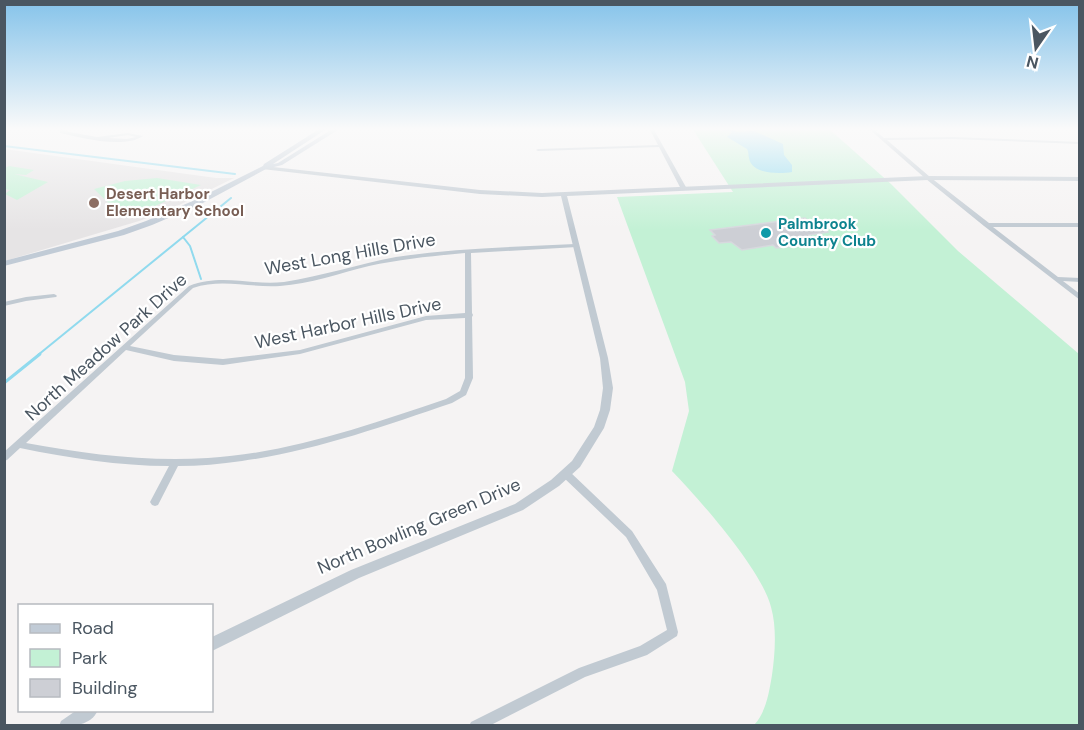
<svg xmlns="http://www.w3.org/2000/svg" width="1084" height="730" viewBox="0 0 1084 730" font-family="'DM Sans',sans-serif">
	<rect width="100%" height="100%" fill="#f5f3f3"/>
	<path fill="#e6e4e5" d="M4 149 216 178H234L171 209 139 221 5 261Z"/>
	<g fill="#c3f1d5">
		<path d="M692 128H828L891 184 958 251 1079 354V725H754C766 712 769 693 772 675 775 654 777 628 771 607 762 570 699 499 672 471L689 411 685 382 617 197 733 192Z"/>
		<path d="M9 166 34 170 26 175 14 174 48 182 17 200 5 194 10 190 4 189 5 168Z"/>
		<path d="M157 178 201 185 131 217 122 216 94 189 125 181Z"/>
	</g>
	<path fill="#90daee" d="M754 131 783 144 784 155 792 165V172C780 174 752 175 749 158 748 155 749 152 747 149L727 137 732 132Z"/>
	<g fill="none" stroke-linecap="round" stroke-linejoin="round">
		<g stroke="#90daee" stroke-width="2">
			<path d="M725 128 734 132"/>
			<path d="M4 146 235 174"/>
			<path d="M183 237 190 246 201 279"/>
			<path d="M38 355 231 198"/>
		</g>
		<path stroke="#90daee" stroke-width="3" d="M4 383 40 354"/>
	</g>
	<path fill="#cdcfd5" stroke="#d7d9de" stroke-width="1.5" d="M805 218 810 222 815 221 828 232 809 235 819 244 776 248 773 245 742 250 731 242 719 243 712 236 715 235 710 230Z"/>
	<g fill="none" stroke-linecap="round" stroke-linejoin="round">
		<g fill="#c1cad2" fill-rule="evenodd">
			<path d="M19 128H65L64 131 97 137 128 133 143 136C124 149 82 138 60 133V129H21ZM128 135 136 137 127 139 108 138Z"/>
			<path d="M649 128H653L687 189 686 190 681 189 659 147 538 151 536 150 538 149 658 145Z"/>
			<path d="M868 128H872L884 138 953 137 1080 142V144L953 139 887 140 930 177 989 223H1080V227H993L1058 277 1080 278V282L1063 281 1080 294V300L984 226 926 179Z"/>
			<path d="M575 244 578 246 577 247 471 253 472 313 473 315 472 317 473 378 466 395 452 403C384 426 314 451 242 461 221 464 199 466 178 466L158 505 155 506 152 505 150 502 169 466C119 466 69 458 20 448L7 460 4 461V452L189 286C223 273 251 286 284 282 322 276 359 264 396 257 455 248 515 247 575 244ZM465 253V313L426 316 300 350 223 359 174 355 130 346 193 288C222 278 250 288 280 286 310 284 340 273 369 266 401 259 433 256 465 253ZM465 318V378L460 391 446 399C369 425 290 453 208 458 146 462 86 454 26 443L126 350 174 361 223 365 300 354 426 320Z"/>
			<path d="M54 294 56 295 57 296 56 297 26 301 4 306V302L26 297Z"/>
			<path d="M566 470 569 471 632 531 666 584 678 632 677 636 647 655 585 677 489 726H469L471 722 579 668 640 646 667 630 657 590 626 537 563 477 562 474 563 471Z"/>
		</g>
		<g fill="#c1cad2" fill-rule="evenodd">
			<path d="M264 166 480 190 542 193 928 176 1080 177V181L928 180 567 196 608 358 613 388 610 410 604 428 580 467 559 486 523 510 359 578 212 651V637L351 570 515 504 551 480 572 461 594 427 600 410 603 388 600 358 561 196 542 197 480 194 262 169V167Z"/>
			<path d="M77 710H98C91 726 73 726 59 726L61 721Z"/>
		</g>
		<path fill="#c1cbd6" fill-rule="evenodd" d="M321 128H328L273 164 278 163 334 128H341L282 165 266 169 201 204 152 225 124 235 4 266V261L118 231 146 221 195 200 263 166 264 164Z"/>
	</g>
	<linearGradient id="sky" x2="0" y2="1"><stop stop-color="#85c3ea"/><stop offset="0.56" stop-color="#fafafa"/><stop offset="1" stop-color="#fafafa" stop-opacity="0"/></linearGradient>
	<rect width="1084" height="230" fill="url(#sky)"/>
	<circle fill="#8d6e63" stroke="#fff" stroke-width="2" cx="94" cy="203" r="6"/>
	<circle fill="#0f9aa8" stroke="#fff" stroke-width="2" cx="766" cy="233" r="6"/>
	<g text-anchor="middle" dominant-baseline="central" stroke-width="4.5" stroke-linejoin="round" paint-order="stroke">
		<g font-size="15" font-weight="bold" fill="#785e54" stroke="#fff" text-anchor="start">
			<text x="106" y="194">Desert Harbor<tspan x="106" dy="17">Elementary School</tspan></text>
		</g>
		<g font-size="15" font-weight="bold" fill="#0d838f" stroke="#fff" text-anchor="start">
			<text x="778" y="224">Palmbrook<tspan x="778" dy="17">Country Club</tspan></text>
		</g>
		<g font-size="18" fill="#4a5661" stroke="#fff">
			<text transform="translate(350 254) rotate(-10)">West Long Hills Drive</text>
			<text transform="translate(348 323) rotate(-12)">West Harbor Hills Drive</text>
			<text transform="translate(106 347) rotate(-42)">North Meadow Park Drive</text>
			<text transform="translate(419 526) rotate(-23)">North Bowling Green Drive</text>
		</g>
	</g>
	<rect width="1084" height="730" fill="none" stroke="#4a5661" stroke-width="12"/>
	<rect x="18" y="604" width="195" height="108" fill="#ffffff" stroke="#b7bbc0" stroke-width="1.5"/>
	<rect x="30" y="624" width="30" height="9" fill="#c1cbd6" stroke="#b7bbc0" stroke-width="1.5"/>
	<text x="72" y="634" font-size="18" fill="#4a5661">Road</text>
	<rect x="30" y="649" width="30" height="18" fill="#c3f1d5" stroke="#b7bbc0" stroke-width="1.5"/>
	<text x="72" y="664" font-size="18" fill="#4a5661">Park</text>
	<rect x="30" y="679" width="30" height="18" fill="#cdcfd5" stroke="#b7bbc0" stroke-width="1.5"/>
	<text x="72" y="694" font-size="18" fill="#4a5661">Building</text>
	<g transform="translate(1036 48) rotate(194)" stroke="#ffffff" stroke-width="4.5" paint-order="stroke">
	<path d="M0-4.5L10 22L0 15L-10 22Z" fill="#4a5661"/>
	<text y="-9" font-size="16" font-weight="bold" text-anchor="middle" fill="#4a5661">N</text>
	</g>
</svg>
